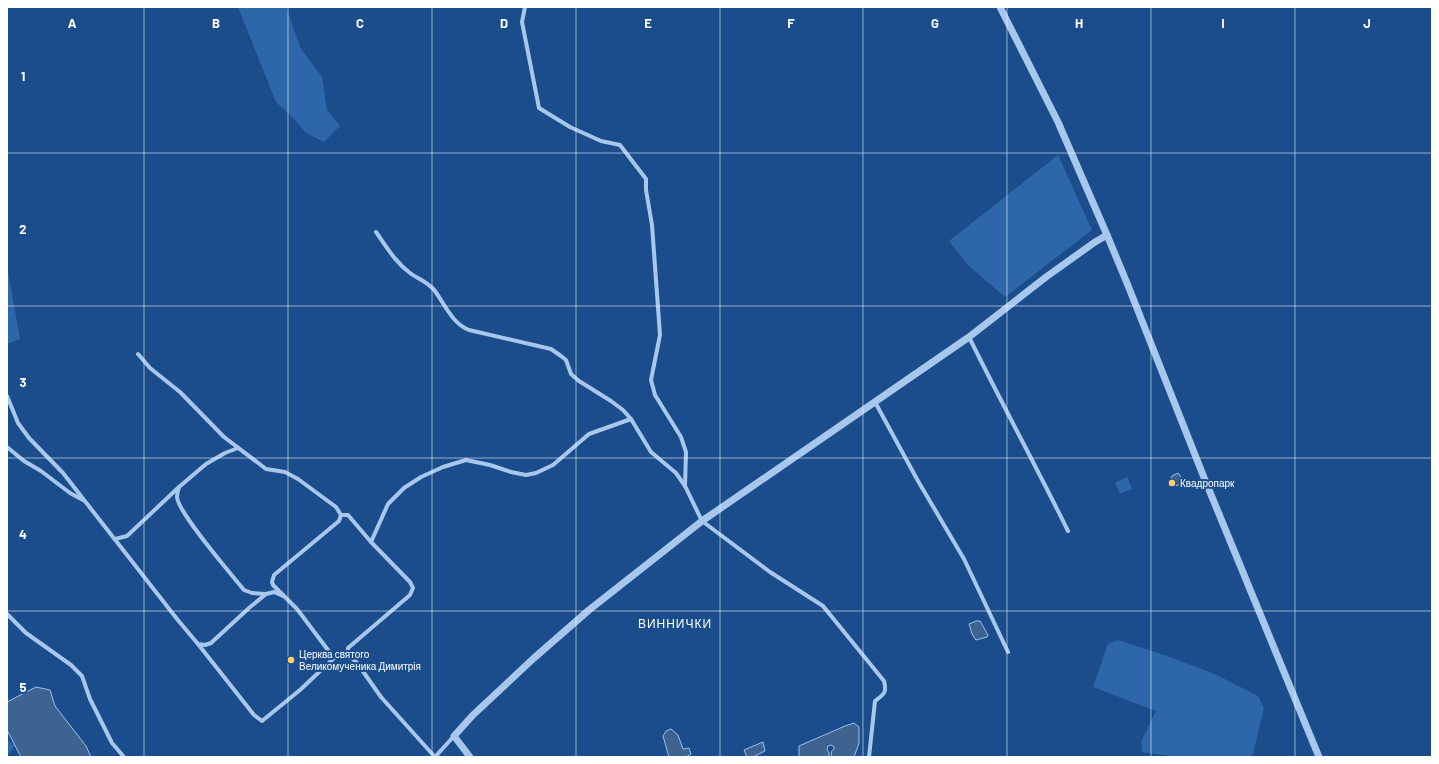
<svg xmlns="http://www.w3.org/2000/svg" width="1439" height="764" viewBox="0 0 1439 764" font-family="Barlow,sans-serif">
	<rect width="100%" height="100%" fill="#1b4d8c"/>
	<g fill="#2e66aa">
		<path d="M238 7H286L301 49 322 77 327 110 340 126 324 142 306 133 295 120 276 102Z"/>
		<path d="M1058 155 1092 230 1005 297 968 265 949 241Z"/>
		<path d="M7 266 20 339 7 344Z"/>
		<path d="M1127 477 1132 489 1120 494 1115 483Z"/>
		<path d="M1118 640 1170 657 1217 675 1258 696 1264 708 1253 754 1248 757H1176L1142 752 1141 742 1156 711 1093 687 1108 644Z"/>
		<path d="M7 740 15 746 7 756Z"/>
	</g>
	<g fill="#3f6391" stroke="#99c2f0">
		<path d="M1178 473 1181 477 1180 484 1176 486 1171 478 1172 476Z"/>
		<path d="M976 621H980L988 635 987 637 976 640 972 634 969 624Z"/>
		<path d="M36 687 50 690 55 706 86 746 91 757H21L7 730V702Z"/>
		<path d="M854 723 859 727V743L854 757H832L831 752 834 749V747L831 745 828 746 827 750 829 753V757H799V746L845 726Z"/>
		<path d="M671 729 678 735 683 749 689 748 691 754 686 757H669L663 736 666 731Z"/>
		<path d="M763 742 765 751 753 757H747L744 750Z"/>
	</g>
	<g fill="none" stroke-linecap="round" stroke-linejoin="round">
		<g stroke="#a7c7ed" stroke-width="4">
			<path d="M525 7 522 22 539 108 570 127 601 141 620 145 646 179V190L652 225 660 335 651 380 655 395 681 437 686 452 685 486 702 521 770 572 823 606 884 681C887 693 884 694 875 701L869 757"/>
			<path d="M376 232C386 246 395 262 410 273 418 279 428 282 435 291 445 305 452 323 469 330L551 349 561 356 566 360 571 374 579 381 611 401 623 410 631 419 651 452 676 473 685 486"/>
			<path d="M969 337C1001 402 1036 466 1068 531"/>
			<path d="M138 354 150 368 180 392 224 437 266 469 285 472 298 479 336 507 341 515H348L371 542 410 582 413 588 410 595 348 648V654"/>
			<path d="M7 396 18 423 29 438 63 473 177 619 198 644 205 645 211 643 249 608 266 594 274 592 283 596"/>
			<path d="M875 402 918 481 964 559 1008 652"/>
			<path d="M7 447 24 461 41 471 70 493 83 500"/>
			<path d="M179 487C178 490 177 494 177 497 178 513 232 575 244 590L252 593 266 594"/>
			<path d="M341 515 339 521 274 575 272 582 273 585 297 609 334 658 348 654 357 663 381 697 435 757"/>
			<path d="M115 539 127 536 179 487 206 464 225 453 238 448"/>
			<path d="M371 542 388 504 404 488 421 477 443 467 466 460 490 465 511 472 526 475 536 473 553 465 589 434 631 419"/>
			<path d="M7 614 26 633 71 665 82 676 90 699 112 743 124 757"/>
			<path d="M198 644 254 715 262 721 300 690 334 658"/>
			<path d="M435 757 454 736"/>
		</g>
		<g stroke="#a7c7ed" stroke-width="7">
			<path d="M1000 7 1058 122 1107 235 1127 283 1205 480 1319 757"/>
			<path d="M470 757 454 736 473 715 534 658 589 610 702 521 969 337 1046 277 1095 242 1107 235"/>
		</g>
	</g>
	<path fill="none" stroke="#fff" stroke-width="1" stroke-opacity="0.55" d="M144 7V757M288 7V757M432 7V757M576 7V757M720 7V757M863 7V757M1007 7V757M1151 7V757M1295 7V757M7 153H1432M7 306H1432M7 458H1432M7 611H1432"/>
	<g fill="#ffd163" stroke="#1b4d8c" stroke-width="1.5">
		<circle cx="1172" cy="483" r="4"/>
		<circle cx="291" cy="660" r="4"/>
	</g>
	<g text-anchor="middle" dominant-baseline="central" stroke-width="4" stroke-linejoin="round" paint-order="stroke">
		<g font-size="10" fill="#fff" stroke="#1b4d8c" text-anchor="start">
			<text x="1180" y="483">Квадропарк</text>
			<text x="299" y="654">Церква святого<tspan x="299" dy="12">Великомученика Димитрія</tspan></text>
		</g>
		<g font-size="12" letter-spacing="1" fill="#fff" stroke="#1b4d8c">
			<text x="675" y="623">ВИННИЧКИ</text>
		</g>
	</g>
	<g font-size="13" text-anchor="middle" font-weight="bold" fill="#fff" stroke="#1b4d8c" stroke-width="4" stroke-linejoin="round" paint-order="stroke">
		<text x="72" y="28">A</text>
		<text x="216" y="28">B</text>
		<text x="360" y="28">C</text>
		<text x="504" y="28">D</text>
		<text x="648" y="28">E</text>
		<text x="791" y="28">F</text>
		<text x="935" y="28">G</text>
		<text x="1079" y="28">H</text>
		<text x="1223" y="28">I</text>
		<text x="1367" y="28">J</text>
		<text x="23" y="81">1</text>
		<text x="23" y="234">2</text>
		<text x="23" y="387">3</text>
		<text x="23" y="539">4</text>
		<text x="23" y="692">5</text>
	</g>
	<rect width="1439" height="764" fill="none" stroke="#ffffff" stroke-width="16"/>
</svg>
